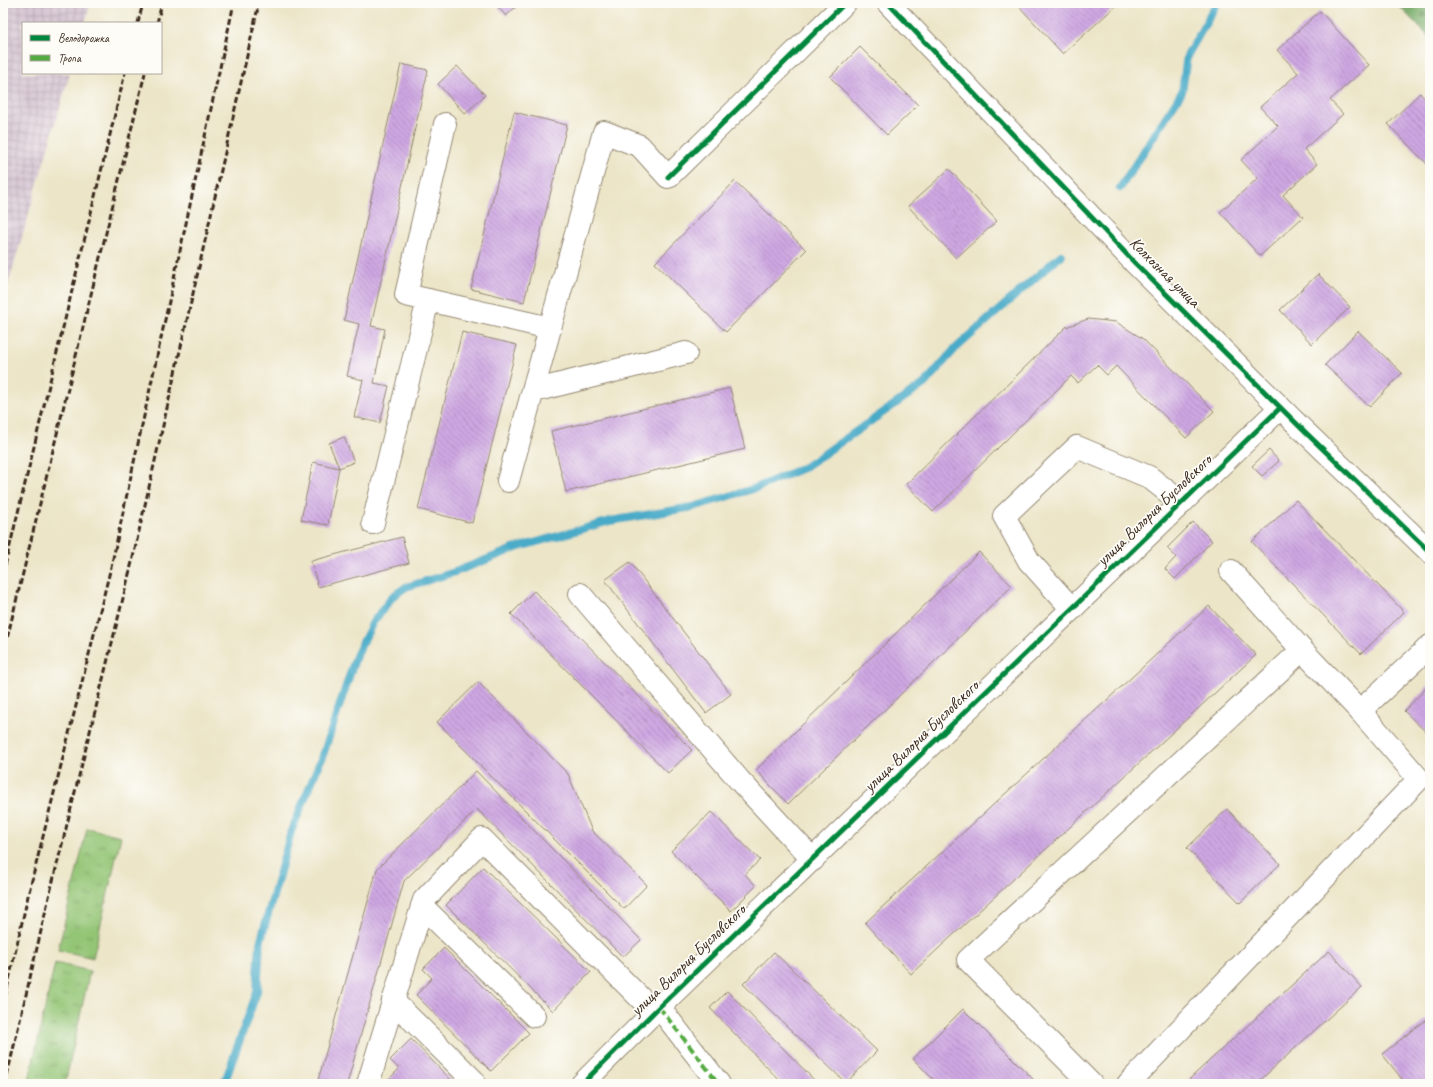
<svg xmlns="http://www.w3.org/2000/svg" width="1433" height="1087" viewBox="0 0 1433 1087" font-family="Caveat,sans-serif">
	<defs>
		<pattern id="industrial-grid" width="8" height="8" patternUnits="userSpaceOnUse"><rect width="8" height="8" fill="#d0bdce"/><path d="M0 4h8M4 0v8" fill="none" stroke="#aa9aa7"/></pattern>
		<pattern id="grass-tufts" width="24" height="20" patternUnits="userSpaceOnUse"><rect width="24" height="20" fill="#93c575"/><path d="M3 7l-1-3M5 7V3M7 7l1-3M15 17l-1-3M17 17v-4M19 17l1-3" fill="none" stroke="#79a05f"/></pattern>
		<pattern id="forest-firs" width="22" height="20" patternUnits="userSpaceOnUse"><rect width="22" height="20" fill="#76aa66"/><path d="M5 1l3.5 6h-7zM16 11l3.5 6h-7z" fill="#628b53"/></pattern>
		<pattern id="building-back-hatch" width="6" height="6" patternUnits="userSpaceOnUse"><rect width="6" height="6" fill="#cea7e2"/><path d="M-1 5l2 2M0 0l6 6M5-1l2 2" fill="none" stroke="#a888b7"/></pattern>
	</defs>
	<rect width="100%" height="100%" fill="#fdfcf7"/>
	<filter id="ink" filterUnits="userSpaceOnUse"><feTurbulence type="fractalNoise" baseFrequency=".025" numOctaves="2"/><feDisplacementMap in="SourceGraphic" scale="8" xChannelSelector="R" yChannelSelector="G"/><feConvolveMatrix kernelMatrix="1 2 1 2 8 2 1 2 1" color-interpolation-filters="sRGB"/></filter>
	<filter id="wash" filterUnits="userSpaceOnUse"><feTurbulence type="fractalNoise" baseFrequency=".012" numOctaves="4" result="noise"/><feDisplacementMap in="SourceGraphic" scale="16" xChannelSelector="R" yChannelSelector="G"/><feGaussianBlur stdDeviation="0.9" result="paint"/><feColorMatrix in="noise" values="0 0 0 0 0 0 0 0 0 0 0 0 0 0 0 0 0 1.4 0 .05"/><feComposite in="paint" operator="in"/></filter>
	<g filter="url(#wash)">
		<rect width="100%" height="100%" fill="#ece5c8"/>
		<path fill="url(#industrial-grid)" d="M3 3H91L85 23H23V73H70L3 302Z"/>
		<g fill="url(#grass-tufts)" stroke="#67784a">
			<path d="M87 828 121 836 93 958 58 950Z"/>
			<path d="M55 963 90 971 65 1084H28Z"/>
		</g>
		<path fill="url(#forest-firs)" stroke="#586a42" d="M1396 3H1430V38Z"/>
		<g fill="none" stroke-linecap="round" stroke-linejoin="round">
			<g stroke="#48abc8" stroke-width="8">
				<path d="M1427 3 1430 6"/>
				<path d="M1120 188 1182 92 1187 56 1217 3"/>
				<path d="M224 1084 257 992 260 943 291 832 324 752 356 656 373 622 393 596 406 587 455 572 516 548 610 521 693 507 756 488 805 467 924 384 955 349 1061 255"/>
			</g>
		</g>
		<g id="blocks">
			<g fill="url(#building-back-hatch)">
				<path d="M495 3H520L506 16Z"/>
				<path d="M1016 3H1119L1063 54Z"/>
				<path d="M1320 11 1369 65 1330 100 1343 114 1304 149 1317 164 1283 195 1303 217 1260 256 1220 212 1258 178 1241 160 1278 126 1260 107 1298 73 1277 50Z"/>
				<path d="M860 47 918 105 887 135 830 77Z"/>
				<path d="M401 64 428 70 371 326 385 329 374 383 389 386 380 423 354 417 363 380 347 376 359 324 344 320Z"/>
				<path d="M457 66 485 95 465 114 438 84Z"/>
				<path d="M1420 93 1430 104V167L1388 124Z"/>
				<path d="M514 112 567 125 524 302 471 289Z"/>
				<path d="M949 169 997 221 956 258 908 206Z"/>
				<path d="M735 181 806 250 726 332 655 263Z"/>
				<path d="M1318 274 1350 307 1312 344 1280 310Z"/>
				<path d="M1088 319 1116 322 1143 339 1214 411 1186 438 1116 366 1107 375 1097 365 1078 383 1071 376 933 512 906 484 1066 327Z"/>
				<path d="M1358 331 1402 373 1370 407 1325 365Z"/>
				<path d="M462 332 517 345 472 523 418 509Z"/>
				<path d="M730 388 745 449 566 492 551 431Z"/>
				<path d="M344 437 354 462 339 468 329 443Z"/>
				<path d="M1269 450 1279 461 1262 476 1252 466Z"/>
				<path d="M313 462 339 468 328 525 301 520Z"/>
				<path d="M1296 500 1404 612 1361 654 1252 542Z"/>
				<path d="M1193 522 1212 541 1175 579 1165 569 1176 557 1167 548Z"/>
				<path d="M402 537 409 563 318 587 311 561Z"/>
				<path d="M979 552 1012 586 788 804 756 770Z"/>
				<path d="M630 562 731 694 706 713 605 580Z"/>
				<path d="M534 591 692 750 668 773 511 614Z"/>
				<path d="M1209 606 1256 655 911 974 865 923Z"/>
				<path d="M478 682 568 774 592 831 647 885 624 909 437 722Z"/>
				<path d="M1430 684V736L1404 711Z"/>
				<path d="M476 771 641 940 623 957 477 809 404 881 347 1084H317L377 869Z"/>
				<path d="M1227 809 1280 864 1240 903 1187 848Z"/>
				<path d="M711 812 760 860 745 874 756 886 731 911 671 851Z"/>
				<path d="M483 867 591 972 553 1011 446 905Z"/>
				<path d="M444 948 529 1033 491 1071 416 995 432 978 423 969Z"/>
				<path d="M1329 951 1362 987 1256 1084H1184Z"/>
				<path d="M774 952 877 1051 846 1083 743 984Z"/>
				<path d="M727 991 818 1084H783L710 1008Z"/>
				<path d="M963 1009 1038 1084H938L913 1059Z"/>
				<path d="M1430 1017V1084H1406L1382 1054Z"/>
				<path d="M411 1039 455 1084H384L399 1069 390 1060Z"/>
			</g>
		</g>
	</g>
	<g filter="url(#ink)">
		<use href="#blocks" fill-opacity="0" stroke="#948873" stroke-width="1"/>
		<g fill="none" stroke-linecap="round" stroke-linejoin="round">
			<g stroke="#948873" stroke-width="24">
				<g id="minor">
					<path d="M888 3 1135 263 1302 429 1430 552"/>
					<path d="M445 124 406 295 550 328"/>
					<path d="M533 391 686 353"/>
					<path d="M508 481 604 132 640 146 668 177 845 3"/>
					<path d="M373 523 428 300"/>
					<path d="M1231 571 1302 650"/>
					<path d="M580 594 740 781 813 860"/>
					<path d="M1072 609 1029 561 1004 516 1077 447 1149 477 1182 503"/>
					<path d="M1360 711 1430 646"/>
					<path d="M422 906 534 1016"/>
					<path d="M393 1001 473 1080"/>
					<path d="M659 1007 719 1084"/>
					<path d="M368 1084 424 900 482 839 654 1012"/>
					<path d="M582 1084 659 1007 1280 408"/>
					<path d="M1091 1084 968 960 1302 650 1360 711 1419 779 1128 1084"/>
				</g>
			</g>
			<use href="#minor" stroke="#fff" stroke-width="22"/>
			<g stroke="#3b2a1e" stroke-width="3" stroke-dasharray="6 3" stroke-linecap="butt">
				<path d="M138 23 143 3"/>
				<path d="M157 23 162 3"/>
				<path d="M3 574 125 73"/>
				<path d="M3 655 145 73"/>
				<path d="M3 1006 28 896 112 563 234 3"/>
				<path d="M5 1084 48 901 132 562 259 3"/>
			</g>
			<path stroke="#55ab43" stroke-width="4" stroke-dasharray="8 4" stroke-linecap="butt" d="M659 1007 719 1084"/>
			<g stroke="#fdfcf7" stroke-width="8">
				<g id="cycleway">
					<path d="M888 3 1135 263 1302 429 1430 552"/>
					<path d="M668 177 845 3"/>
					<path d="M582 1084 659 1007 1280 408"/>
				</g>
			</g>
			<use href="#cycleway" stroke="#00873e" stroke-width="5"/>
		</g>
	</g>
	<g text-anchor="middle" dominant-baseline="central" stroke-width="3.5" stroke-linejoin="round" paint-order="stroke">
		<g font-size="17" fill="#3b2a1e" stroke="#fdfcf7">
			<text transform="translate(1165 272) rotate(45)">Колхозная улица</text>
			<text transform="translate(1154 510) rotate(-44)">улица Вилория Бусловского</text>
			<text transform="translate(921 736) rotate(-44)">улица Вилория Бусловского</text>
			<text transform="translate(688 960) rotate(-44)">улица Вилория Бусловского</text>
		</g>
	</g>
	<rect width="1433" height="1087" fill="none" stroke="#fdfcf7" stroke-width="16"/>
	<rect x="22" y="22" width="140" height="52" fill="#fdfcf7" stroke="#afa8a0"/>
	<rect x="30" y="35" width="20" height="6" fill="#00873e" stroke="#afa8a0"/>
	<text x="58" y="42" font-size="12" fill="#3b2a1e">Велодорожка</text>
	<rect x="30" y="55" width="20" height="6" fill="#55ab43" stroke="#afa8a0"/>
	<text x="58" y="62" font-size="12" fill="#3b2a1e">Тропа</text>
</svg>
